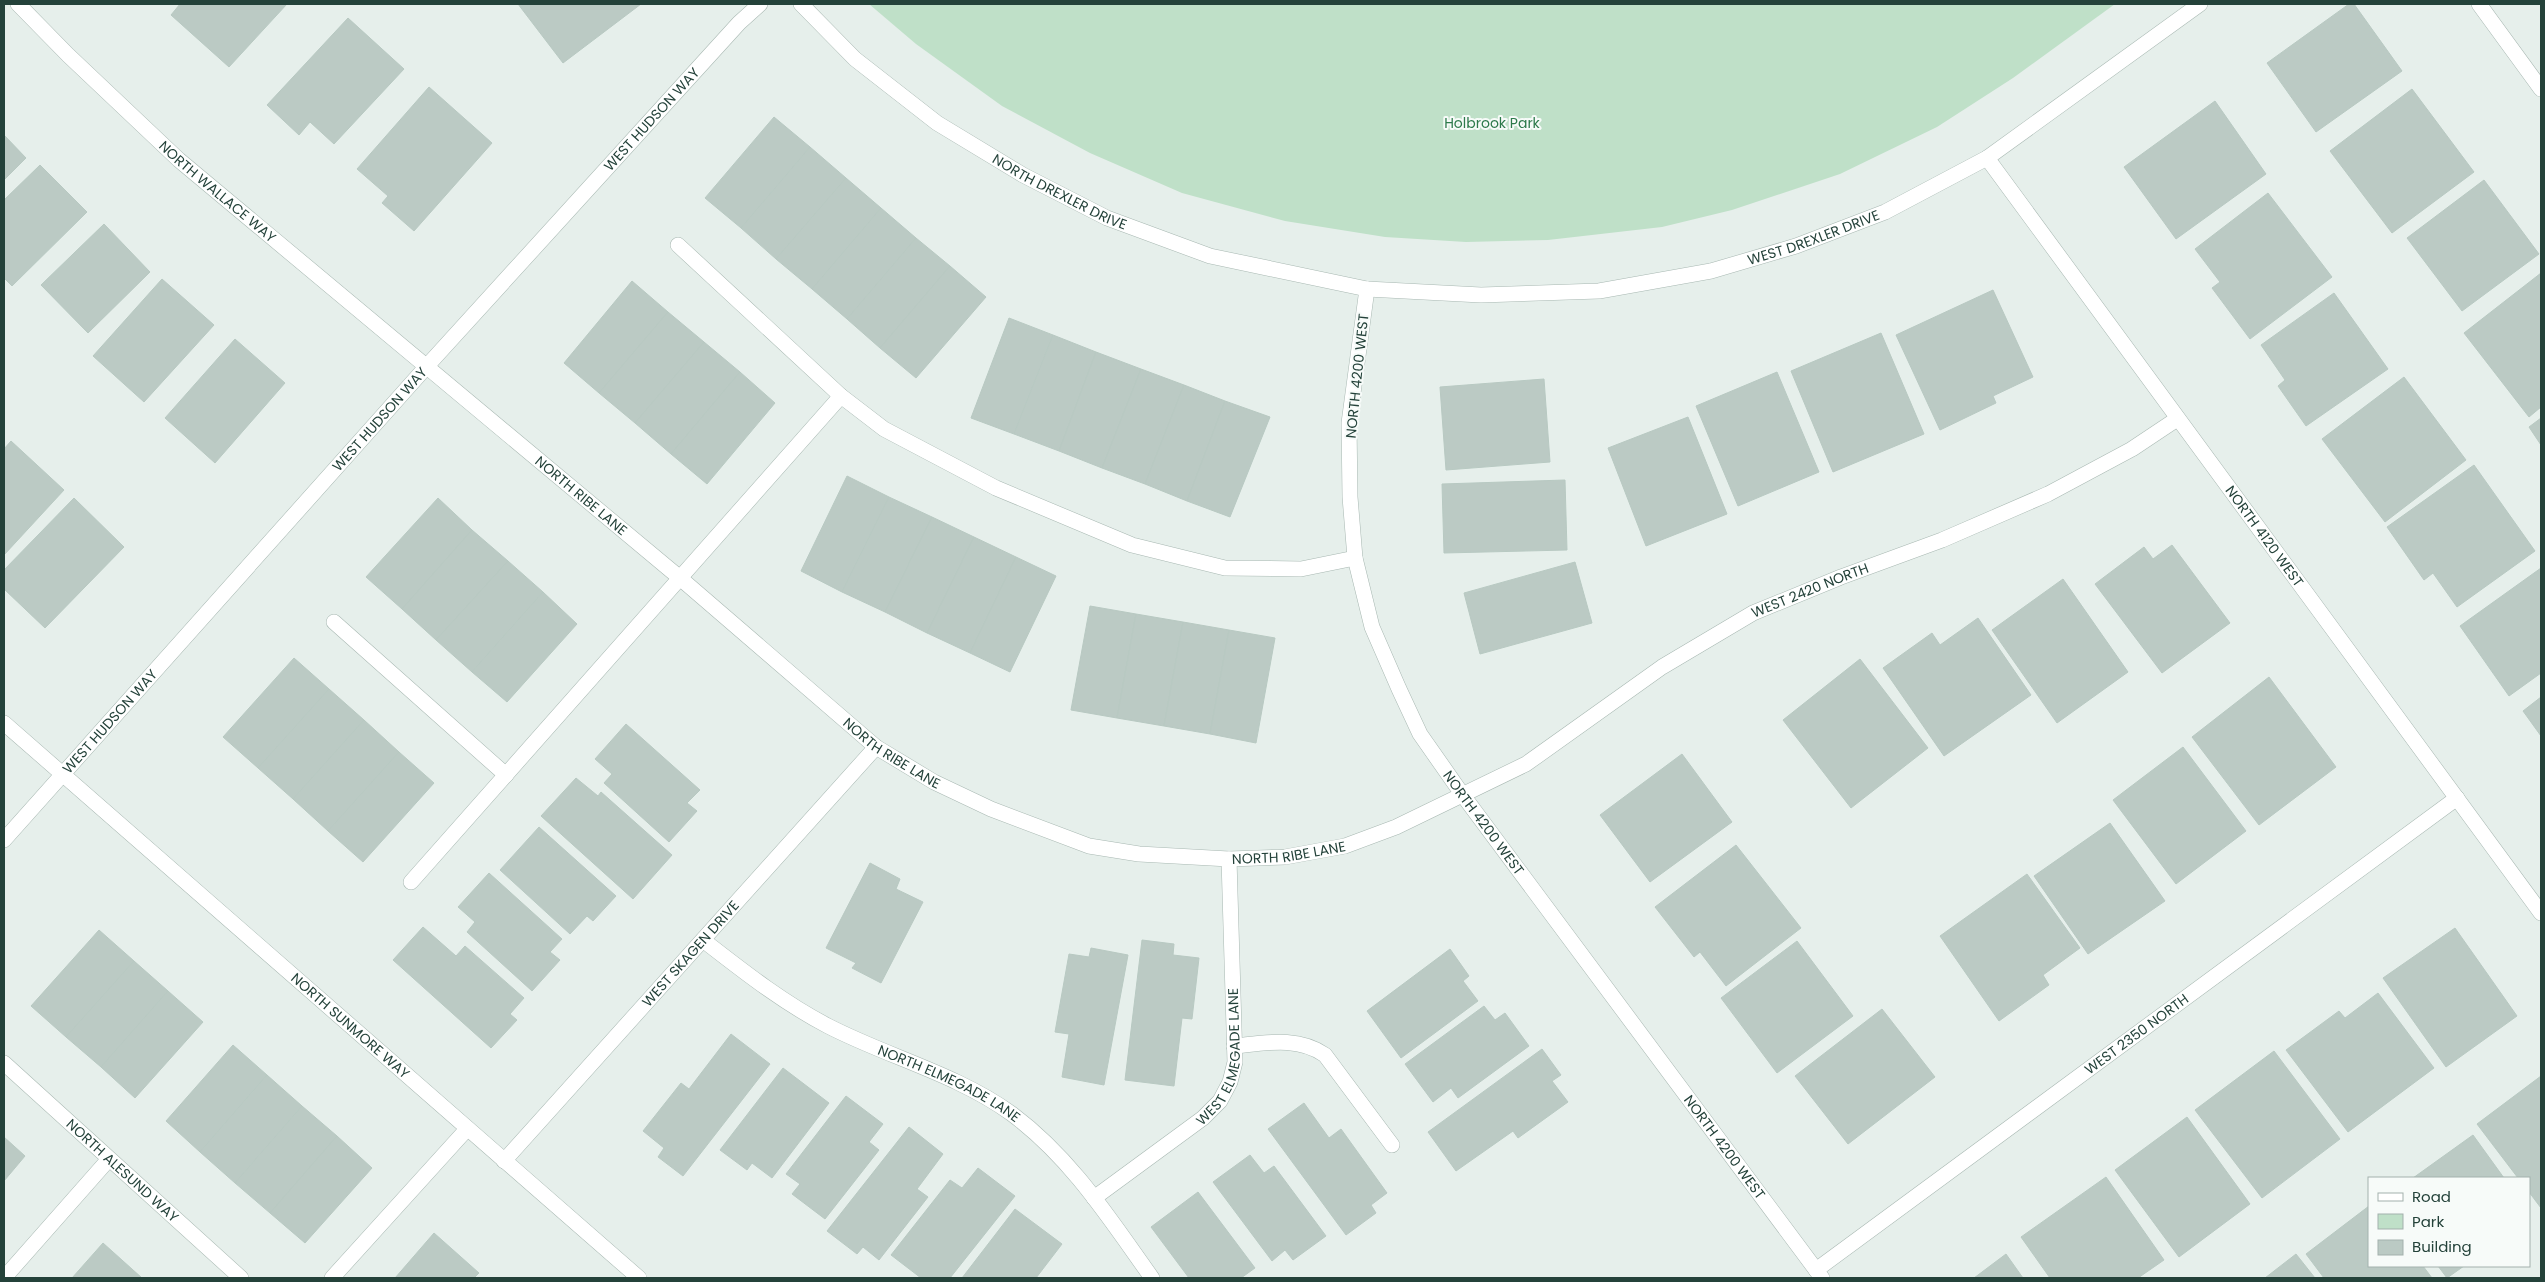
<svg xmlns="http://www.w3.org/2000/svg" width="2545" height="1282" viewBox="0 0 2545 1282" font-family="Poppins,sans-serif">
	<rect width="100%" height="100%" fill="#e6efeb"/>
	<path fill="#bfe0c8" d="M869 4H2115L2013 78 1937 127 1840 174 1732 210 1662 227 1548 240 1466 242 1385 237 1285 221 1182 193 1090 153 1002 106 916 44Z"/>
	<g fill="#bbcac4" stroke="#b8c9c2">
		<path d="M180 4H287L229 67 171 15Z"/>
		<path d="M518 4H641L563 63Z"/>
		<path d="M2349 4H2354L2402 71 2316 132 2267 63Z"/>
		<path d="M348 18 404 69 334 144 310 122 299 135 267 105Z"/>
		<path d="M429 87 492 143 414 231 382 203 388 196 357 169Z"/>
		<path d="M2412 89 2474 172 2392 233 2330 151Z"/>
		<path d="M2215 101 2266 174 2176 239 2124 167Z"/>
		<path d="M774 117 810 147 741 228 705 198Z"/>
		<path d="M4 135 26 158 4 180Z"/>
		<path d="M810 147 846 178 776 259 741 228Z"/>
		<path d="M40 165 87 212 12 286 4 278V200Z"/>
		<path d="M846 178 881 208 812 289 776 259Z"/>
		<path d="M2484 180 2539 254 2462 311 2407 238Z"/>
		<path d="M2268 193 2332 277 2250 339 2212 288 2220 282 2195 249Z"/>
		<path d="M881 208 916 238 847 319 812 289Z"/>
		<path d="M104 224 150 272 88 333 41 285Z"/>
		<path d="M916 238 950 266 880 348 847 319Z"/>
		<path d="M950 266 986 297 916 378 880 348Z"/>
		<path d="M2541 273V407L2529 417 2464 333Z"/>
		<path d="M162 279 214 325 144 402 93 356Z"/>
		<path d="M632 281 668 312 599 393 564 363Z"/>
		<path d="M1993 290 2033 377 1993 396 1996 403 1940 430 1896 335Z"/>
		<path d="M2334 293 2388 369 2306 426 2278 386 2285 380 2261 345Z"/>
		<path d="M668 312 704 342 635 423 599 393Z"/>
		<path d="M1009 318 1053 335 1014 434 971 418Z"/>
		<path d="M1881 333 1924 434 1833 472 1791 371Z"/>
		<path d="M1053 335 1096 352 1059 451 1014 434Z"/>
		<path d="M235 339 285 383 215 463 165 418Z"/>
		<path d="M704 342 740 372 671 454 635 423Z"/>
		<path d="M1096 352 1141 369 1102 468 1059 451Z"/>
		<path d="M1141 369 1184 385 1145 484 1102 468Z"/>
		<path d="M740 372 775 403 707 484 671 454Z"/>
		<path d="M1777 372 1819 472 1738 506 1696 406Z"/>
		<path d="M2404 377 2466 460 2385 522 2322 439Z"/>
		<path d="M1544 379 1550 462 1446 470 1440 387Z"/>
		<path d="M1184 385 1225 401 1187 501 1145 484Z"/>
		<path d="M1225 401 1270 417 1230 517 1187 501Z"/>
		<path d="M1688 417 1727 514 1646 546 1608 448Z"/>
		<path d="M2541 418V445L2529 427Z"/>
		<path d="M11 441 64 490 4 555V449Z"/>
		<path d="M2474 465 2535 551 2457 607 2433 573 2424 580 2387 527Z"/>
		<path d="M847 476 889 497 842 592 801 571Z"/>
		<path d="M1565 480 1567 550 1444 553 1442 484Z"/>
		<path d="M889 497 932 517 885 612 842 592Z"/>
		<path d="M74 498 124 547 45 628 4 589V570Z"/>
		<path d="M438 498 472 530 402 609 366 577Z"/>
		<path d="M932 517 974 537 927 633 885 612Z"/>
		<path d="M472 530 508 561 436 640 402 609Z"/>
		<path d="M974 537 1016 557 970 653 927 633Z"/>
		<path d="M2172 545 2230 623 2162 673 2095 584 2144 547 2153 559Z"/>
		<path d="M1016 557 1056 576 1010 672 970 653Z"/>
		<path d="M508 561 543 592 472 672 436 640Z"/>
		<path d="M1575 562 1592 623 1480 654 1464 593Z"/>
		<path d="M2541 568V673L2509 696 2460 626Z"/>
		<path d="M2063 579 2128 672 2057 723 1992 630Z"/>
		<path d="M543 592 577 624 507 702 472 672Z"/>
		<path d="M1090 606 1136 614 1117 718 1071 710Z"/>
		<path d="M1136 614 1183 622 1164 726 1117 718Z"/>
		<path d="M1978 618 2031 695 1944 756 1883 668 1932 633 1940 645Z"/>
		<path d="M1183 622 1229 630 1210 734 1164 726Z"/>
		<path d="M1229 630 1275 638 1256 743 1210 734Z"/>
		<path d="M294 658 329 689 258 768 223 737Z"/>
		<path d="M1860 659 1928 748 1851 808 1783 720Z"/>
		<path d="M2269 677 2336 767 2259 825 2192 737Z"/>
		<path d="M329 689 364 720 293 799 258 768Z"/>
		<path d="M2541 697V736L2523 711Z"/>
		<path d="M364 720 399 752 328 831 293 799Z"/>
		<path d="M626 724 700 790 687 803 697 811 669 842 604 783 612 774 595 759Z"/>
		<path d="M2183 747 2246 831 2176 884 2113 800Z"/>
		<path d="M399 752 434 783 363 862 328 831Z"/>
		<path d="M1682 754 1732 822 1650 882 1600 815Z"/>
		<path d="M576 778 598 796 601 792 672 855 633 899 541 816Z"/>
		<path d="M2110 823 2165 901 2088 954 2034 876Z"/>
		<path d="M539 827 616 896 593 921 587 916 570 934 500 870Z"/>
		<path d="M1736 845 1801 928 1726 986 1700 952 1694 957 1655 907Z"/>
		<path d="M870 863 900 879 896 889 923 902 881 983 852 968 856 963 826 948Z"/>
		<path d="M489 873 562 939 550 952 560 960 532 991 467 932 475 922 458 907Z"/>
		<path d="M2027 874 2080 948 2043 975 2049 985 1999 1021 1940 936Z"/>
		<path d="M423 927 456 956 465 946 524 998 510 1014 517 1020 491 1048 393 960Z"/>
		<path d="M2455 928 2517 1016 2446 1067 2383 978Z"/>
		<path d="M99 930 134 961 66 1037 31 1006Z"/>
		<path d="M1142 940 1174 944 1173 955 1199 958 1192 1019 1182 1018 1174 1086 1125 1080Z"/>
		<path d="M1797 941 1853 1016 1777 1073 1721 998Z"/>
		<path d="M1091 948 1128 955 1104 1085 1062 1077 1069 1034 1055 1032 1069 954 1089 957Z"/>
		<path d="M1450 949 1469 976 1463 981 1478 1001 1401 1058 1367 1011Z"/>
		<path d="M134 961 168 991 101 1067 66 1037Z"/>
		<path d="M168 991 203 1022 135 1098 101 1067Z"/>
		<path d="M2378 993 2434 1068 2348 1132 2286 1050 2339 1011 2345 1018Z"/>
		<path d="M1484 1006 1495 1020 1505 1013 1529 1046 1458 1098 1451 1088 1433 1102 1405 1064Z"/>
		<path d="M1882 1009 1935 1077 1848 1144 1795 1076Z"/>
		<path d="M731 1034 770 1064 683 1176 658 1157 664 1148 643 1131 681 1083 689 1089Z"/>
		<path d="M233 1045 267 1075 200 1152 166 1121Z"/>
		<path d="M1542 1049 1561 1075 1552 1081 1568 1102 1518 1138 1513 1131 1456 1171 1428 1132Z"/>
		<path d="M2274 1051 2340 1139 2262 1198 2195 1110Z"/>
		<path d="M783 1068 829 1103 772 1178 752 1163 747 1170 720 1150Z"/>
		<path d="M267 1075 302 1106 235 1183 200 1152Z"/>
		<path d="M2541 1076V1208L2529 1192V1178H2518L2477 1124Z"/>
		<path d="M846 1096 883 1124 869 1142 879 1150 825 1219 792 1194 800 1184 786 1174Z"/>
		<path d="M1304 1103 1329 1138 1341 1129 1387 1193 1371 1205 1376 1213 1346 1235 1268 1129Z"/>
		<path d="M302 1106 337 1136 270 1213 235 1183Z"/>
		<path d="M2187 1117 2250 1204 2179 1257 2115 1170Z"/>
		<path d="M909 1127 943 1154 917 1189 928 1197 879 1260 863 1247 857 1254 827 1231Z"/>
		<path d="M2473 1135 2504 1178H2413Z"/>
		<path d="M337 1136 372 1168 305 1243 270 1213Z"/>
		<path d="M4 1137 25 1156 4 1181Z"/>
		<path d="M1250 1155 1264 1173 1274 1166 1326 1236 1293 1260 1285 1250 1272 1261 1213 1182Z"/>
		<path d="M978 1168 1015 1196 950 1278H921L891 1255 950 1180 962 1188Z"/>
		<path d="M2106 1177 2164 1260 2138 1278H2050L2021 1237Z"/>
		<path d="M1198 1192 1255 1268 1241 1278H1189L1151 1227Z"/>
		<path d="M2369 1206V1266H2423L2432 1278H2324L2306 1254Z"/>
		<path d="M1015 1209 1062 1244 1036 1278H962Z"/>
		<path d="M434 1233 479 1273 474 1278H395Z"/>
		<path d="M103 1243 142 1278H72Z"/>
		<path d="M2006 1254 2023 1278H1974Z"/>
		<path d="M2296 1254 2315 1278H2265Z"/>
		<path d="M2438 1266H2464L2447 1278Z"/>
	</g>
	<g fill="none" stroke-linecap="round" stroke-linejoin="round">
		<g stroke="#a8b8b2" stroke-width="16">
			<g id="lane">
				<path d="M678 245 841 396 884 429 996 488 1132 545 1225 568 1301 569 1355 558"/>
				<path d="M334 622 506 775"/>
				<path d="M411 882 841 396"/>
			</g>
		</g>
		<g stroke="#a8b8b2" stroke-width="16">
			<g id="street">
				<path id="s1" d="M18 4 68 55 179 160 680 578 876 747 934 782 991 809 1089 846 1139 854 1229 859 1285 857 1345 846 1396 827 1526 764 1662 667 1753 613 1841 577 1942 540 2048 494 2132 449 2177 419"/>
				<path id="s2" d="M801 4 855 59 937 123 1023 175 1107 218 1210 256 1367 289 1481 295 1599 291 1711 271 1796 246 1885 212 1987 158 2200 4"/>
				<path d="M2479 4 2541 89"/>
				<path id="s3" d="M1987 158 2541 913"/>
				<path id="s4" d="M1367 289 1349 423 1350 497 1355 558 1372 627 1399 689 1420 734 1462 794 1822 1278"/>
				<path id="s5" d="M4 723 639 1278"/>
				<path id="s6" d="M4 840 427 366 739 23 760 4"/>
				<path id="s7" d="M703 940C743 971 782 1002 828 1026 888 1057 957 1074 1012 1114 1072 1159 1109 1218 1152 1278"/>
				<path d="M1234 1046C1265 1043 1298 1036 1325 1055L1392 1145"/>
				<path id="s8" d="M4 1063 241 1278"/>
				<path id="s9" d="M504 1161 876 747"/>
				<path id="s10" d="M1094 1198 1203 1118 1220 1101 1230 1082 1235 1062 1229 859"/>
				<path id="s11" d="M1816 1270 2457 798"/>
				<path d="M4 1278 109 1159"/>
				<path d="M332 1278 467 1129"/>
			</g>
		</g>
		<use href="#lane" stroke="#fff" stroke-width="15"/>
		<use href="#street" stroke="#fff" stroke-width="15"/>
	</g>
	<g text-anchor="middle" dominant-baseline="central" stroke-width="4" stroke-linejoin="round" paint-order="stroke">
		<g font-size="14" fill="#24423a" stroke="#f7fbf9">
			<text stroke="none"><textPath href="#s6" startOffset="969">WEST HUDSON WAY</textPath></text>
			<text stroke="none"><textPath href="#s1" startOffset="274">NORTH WALLACE WAY</textPath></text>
			<text stroke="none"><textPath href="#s2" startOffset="322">NORTH DREXLER DRIVE</textPath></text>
			<text stroke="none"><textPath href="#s2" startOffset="1100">WEST DREXLER DRIVE</textPath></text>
			<text transform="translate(1357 376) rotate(-84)">NORTH 4200 WEST</text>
			<text stroke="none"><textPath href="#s6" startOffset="564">WEST HUDSON WAY</textPath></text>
			<text stroke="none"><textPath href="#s1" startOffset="748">NORTH RIBE LANE</textPath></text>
			<text stroke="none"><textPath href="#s3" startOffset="469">NORTH 4120 WEST</textPath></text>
			<text stroke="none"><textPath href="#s1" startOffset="2162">WEST 2420 NORTH</textPath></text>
			<text stroke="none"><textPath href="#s6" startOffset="159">WEST HUDSON WAY</textPath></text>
			<text stroke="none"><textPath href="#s1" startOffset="1152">NORTH RIBE LANE</textPath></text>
			<text stroke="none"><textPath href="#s4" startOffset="568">NORTH 4200 WEST</textPath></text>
			<text stroke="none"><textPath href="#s1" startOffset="1572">NORTH RIBE LANE</textPath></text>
			<text stroke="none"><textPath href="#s9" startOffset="279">WEST SKAGEN DRIVE</textPath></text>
			<text stroke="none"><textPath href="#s5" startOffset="460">NORTH SUNMORE WAY</textPath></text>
			<text stroke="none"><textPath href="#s11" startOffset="398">WEST 2350 NORTH</textPath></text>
			<text stroke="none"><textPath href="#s10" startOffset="202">WEST ELMEGADE LANE</textPath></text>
			<text stroke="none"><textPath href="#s7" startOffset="286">NORTH ELMEGADE LANE</textPath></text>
			<text stroke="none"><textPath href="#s4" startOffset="972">NORTH 4200 WEST</textPath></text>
			<text stroke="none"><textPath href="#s8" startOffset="160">NORTH ALESUND WAY</textPath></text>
		</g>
		<g font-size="14" fill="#2d7a4b" stroke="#f7fbf9">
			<text x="1492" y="123">Holbrook Park</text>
		</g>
	</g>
	<rect width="2545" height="1282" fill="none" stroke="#24423a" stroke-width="10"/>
	<rect x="2368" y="1177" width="162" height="90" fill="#f7fbf9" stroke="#a3b1ad"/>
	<rect x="2378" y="1193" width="25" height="8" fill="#ffffff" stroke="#a3b1ad"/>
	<text x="2412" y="1202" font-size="15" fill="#24423a">Road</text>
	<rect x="2378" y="1214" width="25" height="15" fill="#bfe0c8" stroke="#a3b1ad"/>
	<text x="2412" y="1227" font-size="15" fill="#24423a">Park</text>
	<rect x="2378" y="1240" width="25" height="15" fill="#bbcac4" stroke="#a3b1ad"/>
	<text x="2412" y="1252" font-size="15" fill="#24423a">Building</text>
</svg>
